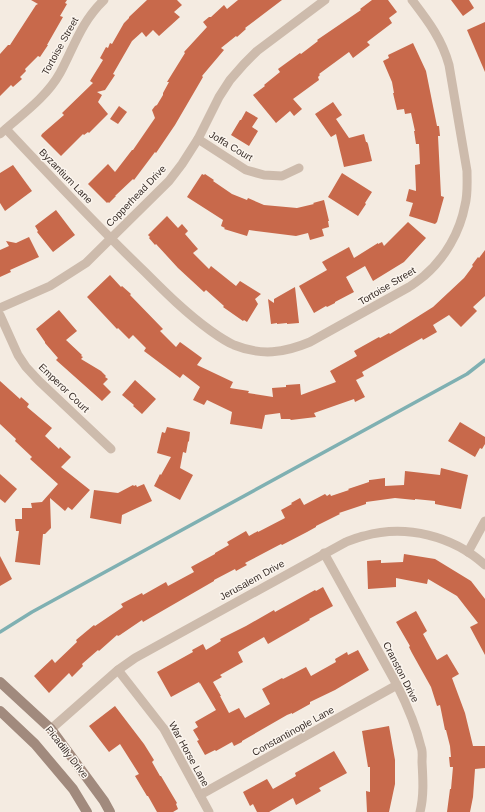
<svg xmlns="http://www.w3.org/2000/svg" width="485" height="812" viewBox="0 0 485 812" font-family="Arial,sans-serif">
	<rect width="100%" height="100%" fill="#f4ebe1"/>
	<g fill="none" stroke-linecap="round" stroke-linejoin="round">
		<path stroke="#7fb0b2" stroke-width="3.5" d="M0 632 32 612 467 374 485 360"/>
	</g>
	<g fill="#c8694b">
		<path d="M31 0H67L65 3 67 4 60 16 63 17 47 45H48L40 57 38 56 25 69 26 71 20 77 22 79 13 87 11 85 0 96V54L8 45H10L36 5 38 4Z"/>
		<path d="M147 0H177L182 5 174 12 180 17 159 36 153 30 146 37 142 32 132 41 113 74 115 75 105 90 97 92 102 95 98 102 108 114 89 133 88 132 84 135 83 134 61 156 41 136 42 134 64 115 62 113 93 83 90 81 103 60 100 58 106 47 108 48 110 43 112 44 124 23 129 18V17Z"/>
		<path d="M238 0H282L245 28 246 29 237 37 236 36 221 48 224 50 202 76 203 77 175 125 156 153 155 152 134 180 133 179 115 196H116L109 203 108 202 107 203 88 184 108 164 115 172 132 150H133L155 118 152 110 155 106 157 105 163 95V93L169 82H167L185 53 184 52 207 27 203 22 209 17H211L224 5 227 9Z"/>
		<path d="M372 0H388L397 12 389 18 392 23 367 42 370 45 353 58 349 52 319 74 320 75 318 77 319 80 293 99 302 109 294 116 290 111 276 123 253 95 265 86 264 85 280 72 278 69 300 53 301 54 318 41 317 40 361 10 360 9Z"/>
		<path d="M451 0H469L474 8 463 16Z"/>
		<path d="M485 22V72L467 30Z"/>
		<path d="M413 43 426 71 437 126H439L440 136H438L441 196 444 197 437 222 435 224 409 216 413 203 406 201 409 189 416 191 415 165 420 164 419 144H416L414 131H415L411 113 405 114 404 109 397 110 393 93H394L392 82 383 61 389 58 388 55Z"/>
		<path d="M333 102 342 115 336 119 349 138 364 134 366 142H367L368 144 372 161 344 167 336 134 331 137 315 114Z"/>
		<path d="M119 106 127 112 118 124 110 119Z"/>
		<path d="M246 111 258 118 252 127 258 131 249 146 231 135 240 120H241Z"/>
		<path d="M13 165 32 191 5 211 0 203V173Z"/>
		<path d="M342 173 372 192 365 203 366 204 358 216 328 197Z"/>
		<path d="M202 174 204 175 205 174 214 180 213 181 232 194 247 200 248 198 264 205 297 208 314 204 313 203 324 200 329 221H328L329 227 322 229 324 236 310 240 308 233 296 236 249 230 247 236 224 229 225 228 221 226 223 220 187 197Z"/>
		<path d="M56 210 75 235 53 252 37 232 38 231 35 226Z"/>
		<path d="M167 216 178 228 182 224 188 231 185 234 198 249 193 253 209 269 211 266 236 286 240 281 261 294 255 299 258 304 247 322 244 320 243 321 223 307 224 306 206 290 204 292 178 268 156 244 155 245 149 238 150 237 148 235Z"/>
		<path d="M408 222 426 238 404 262 373 281 365 266 346 277 354 292 335 302V303L327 307 326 306 314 313 299 286 327 270 322 262 349 247 354 258 378 243V244L382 242 384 246Z"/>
		<path d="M29 237 39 257 10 270 11 272 0 277V250L9 246 6 241 16 243Z"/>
		<path d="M485 250V296L473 307 477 311 461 327 449 315 433 325 437 332 423 340 422 338 362 372 364 376 356 380 365 397 355 402 354 399 314 413 316 417 291 420 290 419H281L280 413 265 415 262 429 230 424 232 412 207 400 204 405 193 400 200 387 183 374 180 378 144 351 146 348 133 335 129 339 118 328 117 329 87 297 110 275 121 287 122 286 131 294 130 295 163 329 160 331 176 347 180 342 202 358 197 365 233 382 230 388 249 391 248 393 273 397 272 388 286 387V385L300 384 301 395 336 382 330 371 357 356 354 351 379 337 380 338 389 333 390 334 433 307 464 278 473 266 472 265 478 257 479 258Z"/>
		<path d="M295 287 299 323 287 324V323L277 324V323L271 324 268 299 274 303V299Z"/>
		<path d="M59 310 77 331 66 340 82 355 81 356 83 357 81 359 101 371 106 376 105 377 108 379 103 384 111 392 102 401 56 360 58 358 45 343V342L36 329Z"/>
		<path d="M135 380 156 399 142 414 133 406 134 405 122 395Z"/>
		<path d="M0 381 20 399 21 397 29 404 27 407 52 428 45 436 59 449 60 447 71 457 61 467 90 490 72 510 68 507 65 511 50 498 51 528 45 534H43L40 565 15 562 19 531H16L15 519H22V508H32L31 503 42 502 58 484 30 459 32 457 15 441 16 439 0 424Z"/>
		<path d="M460 422 485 437V444L482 449 480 448 475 457 448 441Z"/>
		<path d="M167 427 190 432 189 441 188 442 186 453 183 452 180 468 193 475 180 500 154 486 160 474 161 475 171 457 157 453 162 432 165 433Z"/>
		<path d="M441 468 468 475 461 509 435 504V501L415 499V500L395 498 366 502V504L339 513 340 514 316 526V527L307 532 282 545 281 544 245 563 247 565 236 571 235 569 214 580V581L143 622 142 620 120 635 118 636 117 635 99 651 98 650 82 664 83 666 72 677 69 673 49 693 34 676 52 659 55 663 77 642 76 640 94 625 95 626 123 607 121 604 142 593 143 595 166 582 168 586 194 572 191 567 215 554V553L229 545 227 542 246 531 249 536 258 531V532L285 518 281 510 292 504 291 503 300 498 304 505 325 494 327 496 330 494 331 496 349 490 348 489 369 482V480H370L385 478V486L404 485 405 471 440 475Z"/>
		<path d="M0 474 17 489 5 503 0 499Z"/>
		<path d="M144 484 152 501 122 515 121 524 90 518 94 490 118 493 133 485 134 486 136 485 137 487Z"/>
		<path d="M404 554 435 559 471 581 485 599V655L470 627 478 623 457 596 428 579 427 584 396 578V587L368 589 367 561 381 560V563L403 562Z"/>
		<path d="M0 556 12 579 0 586Z"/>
		<path d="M323 587 333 606 309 619 310 620 268 644 264 637 238 652 243 662 220 675 222 677 213 682 221 696H220L229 713 239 708 245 718 270 704 262 689 282 678 283 679 306 667 311 676 336 662 335 659 347 652 348 655 358 650 369 670 335 690 310 702V704L292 714V713L287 715 242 741V742L234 746 232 742 216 751 215 750 205 755 197 741 199 740 193 730 198 727 195 722 216 710 200 683V684L199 682 171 697 157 672 193 652 192 650 203 644 206 650 221 641 220 639 246 626 274 610 275 612 315 590 316 591Z"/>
		<path d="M416 611 427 631 423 634 437 660 447 654 459 674 452 678 465 713 473 746H485V768L475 769 473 797 470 812H447L450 789H451L453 767H450L449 757H451L450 746 446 730H445L440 705 437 706 431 687 412 653 409 647 410 646 396 622Z"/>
		<path d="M115 706 144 744 154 760 152 762 160 776H161L177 803 176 804 178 809 173 812H157L148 796H147L135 776 139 774 120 744 109 752 89 726Z"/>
		<path d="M389 726 395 760V784L389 812H367L366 791 370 792V767H368L362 731Z"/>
		<path d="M334 751 347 773 319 788 321 791 296 805 293 798 269 812H257L253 804 250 806 243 792 267 779 273 789 296 776 295 773Z"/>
	</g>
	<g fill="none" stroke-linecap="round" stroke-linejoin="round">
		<g stroke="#cdbbac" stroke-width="9">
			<path d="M6 129C51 177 97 226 145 272 166 293 186 313 211 331 218 336 225 341 234 345 261 356 284 353 310 342L409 287C414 284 419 280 424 276 445 258 460 232 465 205 468 194 467 182 467 171L449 65C442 39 428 21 412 0"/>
			<path d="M0 134C21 115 46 98 60 73 74 47 81 22 104 0"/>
			<path d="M198 139 246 170 264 175 282 176 299 168"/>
			<path d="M0 308 50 286 86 263 169 181 182 164 198 139 219 97 230 80 244 64 257 51 325 0"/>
			<path d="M0 315 18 355 26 367 39 381 111 449"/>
			<path d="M468 552 485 521"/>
			<path d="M324 553 397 685C407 705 416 726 421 747 423 751 422 757 422 762 423 779 424 796 420 812"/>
			<path d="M118 670 164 729 209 812"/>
			<path d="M51 729 118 670 135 658 346 542C352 540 358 537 364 536 406 524 453 536 485 565"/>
			<path d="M200 795 397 685"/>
		</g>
		<g stroke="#a18a7d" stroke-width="10">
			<path d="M0 682 51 729 104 801 110 812"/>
			<path d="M0 711 35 744 73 789 87 812"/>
		</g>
	</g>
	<g text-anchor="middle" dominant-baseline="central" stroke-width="3" stroke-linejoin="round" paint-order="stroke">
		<g font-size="10" fill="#3b302b" stroke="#fbf5ee">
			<text transform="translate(60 46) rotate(-61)">Tortoise Street</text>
			<text transform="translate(231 146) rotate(31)">Joffa Court</text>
			<text transform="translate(66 176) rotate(46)">Byzantium Lane</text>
			<text transform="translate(136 196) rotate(-46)">Copperhead Drive</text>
			<text transform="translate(387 286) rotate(-31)">Tortoise Street</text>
			<text transform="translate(64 388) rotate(44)">Emperor Court</text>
			<text transform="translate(252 580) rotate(-29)">Jerusalem Drive</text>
			<text transform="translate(401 672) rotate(63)">Cranston Drive</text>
			<text transform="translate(293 731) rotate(-29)">Constantinople Lane</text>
			<text transform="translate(67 752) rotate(52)">Picadilly Drive</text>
			<text transform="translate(189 754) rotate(61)">War Horse Lane</text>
		</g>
	</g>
</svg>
